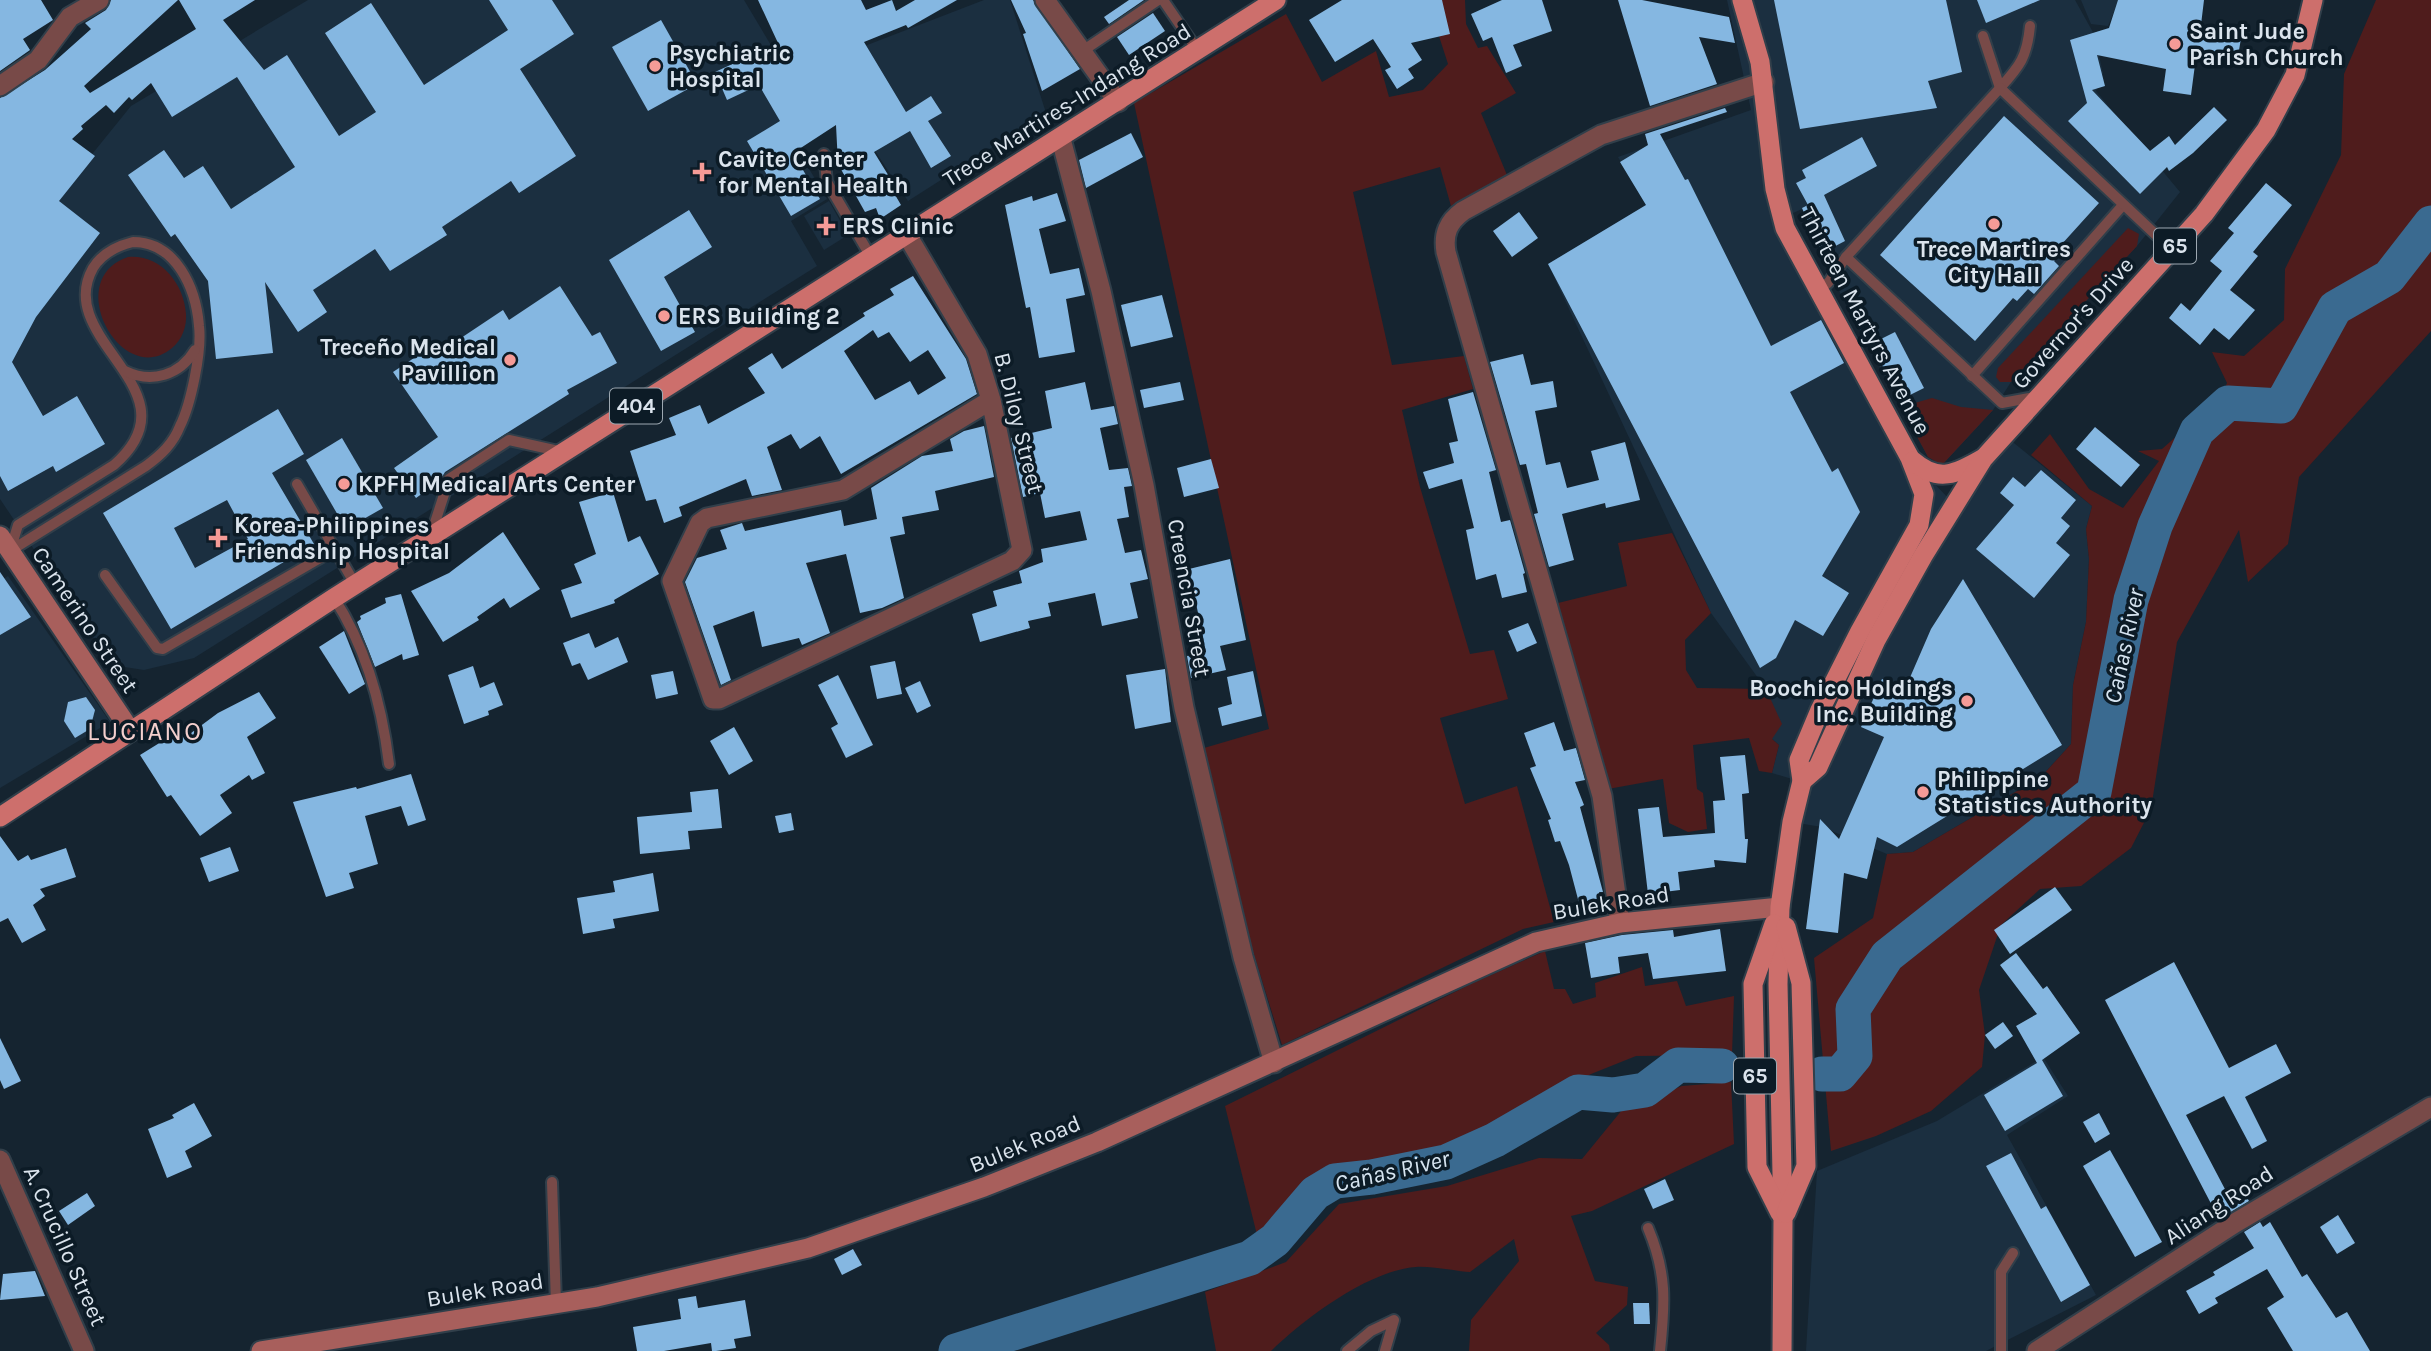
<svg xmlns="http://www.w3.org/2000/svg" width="2431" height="1351" viewBox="0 0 2431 1351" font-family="Karla,sans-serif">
	<rect width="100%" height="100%" fill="#152430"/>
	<g fill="#1b2f40">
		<path d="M308 0H744L790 77 764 93 827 199 791 221 817 266 194 658 144 670 112 665 0 499V268L131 106Z"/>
		<path d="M984 0H1010L1046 113 908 201 818 64Z"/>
		<path d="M1727 0H2075L2094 34 2103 73 2096 91 2180 192 2137 246 2011 382 1993 410 1942 465 1928 457 1836 285 1802 209 1782 218 1910 458 1949 499 2004 435 2092 506 2086 529 2089 559 2086 622 2073 685 2071 744 2041 777 1913 852 1887 854 1822 827 1792 822 1802 782 1772 773 1779 745 1772 739 1766 689 1711 613 1548 264 1646 205 1618 157 1751 110Z"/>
		<path d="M2081 0H2169H2119L2108 26 2091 24Z"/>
		<path d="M829 201 848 235 824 250 804 216Z"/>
		<path d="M8 576 110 722 0 788V581Z"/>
		<path d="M2043 1057 2068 1096 2007 1135 2096 1295 1986 1351H1806L1817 1171 1937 1121Z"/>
	</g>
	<g fill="#4f1c1c">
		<path d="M1431 0H1465L1466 24 1478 48 1487 46 1516 93 1481 113 1507 175 1451 206 1440 167 1353 192 1392 365 1464 356 1473 389 1402 410 1420 487 1470 654 1494 650 1508 699 1440 718 1465 804 1517 786 1554 922 1523 929 1282 1045 1247 932 1204 748 1269 729 1134 103 1286 14 1322 82 1376 51 1389 97 1423 90 1448 64 1428 2Z"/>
		<path d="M2376 0H2431V331L2299 477 2288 544 2248 582 2239 530 2177 642 2151 809 2131 848 2081 886 2040 889 2001 925 1979 990 1985 1035 1982 1067 1931 1111 1876 1136 1831 1151 1814 958 1873 918 1887 854 1913 852 2041 777 2071 744 2073 685 2086 622 2089 559 2086 529 2092 506 2031 455 2050 434 2089 489 2123 508 2159 461 2138 451 2162 449 2221 397 2227 383 2212 352 2244 356 2284 320 2285 269 2341 155 2344 74Z"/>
		<path d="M2128 228 2139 234 2137 246 2011 382H2000L1996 377 1998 368Z"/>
		<path d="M128 257C160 254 184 283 186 314 187 326 182 340 172 348 122 390 61 279 128 257Z"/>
		<path d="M1932 398 1961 407 1993 410 1942 465 1928 457 1901 407Z"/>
		<path d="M1672 533 1711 613 1685 640 1686 670 1697 688 1766 689 1782 724 1772 739 1779 745 1772 773 1759 771 1749 738 1693 745 1697 789 1703 793 1707 829 1688 832 1669 823 1663 779 1608 789 1558 603 1627 586 1618 543Z"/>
		<path d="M1545 951 1554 989H1565L1573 1004 1596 997 1595 983 1642 967 1645 986 1677 981 1686 1006 1734 996 1732 1055 1636 1056 1591 1074 1443 1153 1346 1168 1311 1182 1258 1239 1225 1106 1471 984Z"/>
		<path d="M1731 1082 1734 1144 1592 1211 1571 1216 1595 1281 1628 1287 1627 1305 1596 1333 1609 1345 1610 1351H1469L1471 1320 1519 1261 1514 1239 1470 1272C1453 1271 1433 1266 1416 1267 1369 1270 1304 1319 1271 1351H1216L1205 1292 1286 1262 1339 1204 1447 1186 1539 1158 1582 1159 1622 1110 1682 1086Z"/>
	</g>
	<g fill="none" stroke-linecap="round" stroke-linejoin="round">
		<g stroke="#3a6a90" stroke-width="35">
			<path d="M1822 1074H1840L1855 1056 1853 1009 1887 956 2094 792 2131 600 2155 526 2197 431 2228 403 2281 406 2335 308 2389 277 2431 223"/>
			<path d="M956 1351 1250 1258 1275 1240 1315 1193 1335 1181 1372 1177 1446 1162 1495 1140 1578 1092 1613 1095 1645 1090 1678 1065 1722 1066"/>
		</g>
	</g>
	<g fill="#85b7e1" fill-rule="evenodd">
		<path d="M0 0H41L53 20 23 39 30 50 0 71Z"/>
		<path d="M111 0H178L84 86 90 93 196 29 179 0H255L223 20 264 70 287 55 339 136 376 112 325 33 371 3 424 85 508 30 489 0H552L574 34 520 69 576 156 519 193 511 181 442 227 447 235 390 271 375 249 313 290 327 312 298 332 265 282 273 353 216 359 208 281 175 234 171 237 128 175 164 150 184 178 203 166 231 209 295 167 237 77 172 117 151 83 132 100 129 97 114 113 106 105 81 126 83 129 72 139 95 156 59 201 100 233 36 317 12 362 43 416 77 396 105 444 56 472 53 466 8 491 0 476V98L45 70 91 29 85 23 106 10Z"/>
		<path d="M758 0H861L866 10 892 0 896 11 915 0H957L908 28 906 25 864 42 906 112 931 96 942 113 928 121 951 156 931 168 910 131 874 152 898 191 894 193 901 205 880 219 876 208 865 212 838 164 836 125 793 153 820 199 791 216 747 141 780 121 759 85 727 100 715 72 778 43Z"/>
		<path d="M1011 0H1033L1080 69 1042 91 1023 34 1026 33Z"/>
		<path d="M1129 0H1144L1109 24 1104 17Z"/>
		<path d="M1342 0H1442L1450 34 1411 43 1422 60 1408 69 1414 78 1397 89 1385 70 1391 67 1373 39 1335 62 1309 20Z"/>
		<path d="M1502 0H1542L1552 31 1513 45 1522 66 1506 73 1492 37 1483 41 1471 14Z"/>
		<path d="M1618 0H1642L1729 17 1735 43 1699 37 1717 84 1650 106Z"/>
		<path d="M1774 0H1946L1962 72 1928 81 1937 108 1800 129Z"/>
		<path d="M1977 0H2040L1986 23Z"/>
		<path d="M2118 0H2204L2200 33 2241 38 2237 63 2196 57 2191 95 2163 91 2166 69 2097 55 2105 86 2092 90 2150 151 2169 136 2175 145 2214 107 2227 120 2193 153 2169 171 2167 167 2140 194 2068 121 2087 103 2070 40 2109 28Z"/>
		<path d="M1153 13 1165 31 1129 55 1117 37Z"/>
		<path d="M661 20 697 84 648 111 612 47Z"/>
		<path d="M1725 108 1727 112 1660 134 1685 180 1688 179 1771 346 1821 320 1844 363 1790 392 1832 472 1838 468 1860 512 1822 576 1849 593 1823 636 1795 620 1776 658 1760 668 1548 264 1646 205 1620 162 1648 145 1645 134Z"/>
		<path d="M2004 116 2099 203 2061 245 2065 249 2054 261 2059 266 2034 294 2028 289 2017 301 2013 298 1975 341 1880 255Z"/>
		<path d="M1131 133 1143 157 1086 188 1079 160Z"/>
		<path d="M1862 137 1877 166 1824 195 1845 241 1822 253 1802 208 1808 205 1796 183 1806 178 1802 170Z"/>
		<path d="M2266 183 2292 205 2253 252 2258 256 2230 290 2255 310 2229 340 2214 328 2200 345 2169 318 2181 303 2190 311 2222 271 2210 261 2234 233 2228 228Z"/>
		<path d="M1057 193 1066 221 1039 229 1050 274 1079 268 1085 295 1066 299 1075 352 1039 358 1030 307 1026 308 1005 205 1032 196 1033 201Z"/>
		<path d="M689 210 712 247 664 277 695 332 661 351 609 260Z"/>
		<path d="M1519 212 1538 238 1512 257 1493 231Z"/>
		<path d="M913 276 966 359 977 394 841 474 820 436 800 449 791 434 767 447 782 490 752 496 746 479 679 507 682 516 664 523 656 499 646 501 630 451 676 435 669 418 700 405 708 424 765 393 748 368 772 353 782 369 865 316 863 313 894 295 890 289ZM873 330 878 338 889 332 910 362 928 350 946 378 918 395 910 381 875 400 844 351Z"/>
		<path d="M560 286 592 336 600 332 617 363 567 390 569 394 445 472 440 481 416 498 394 468 438 437 393 372 432 346 437 354 503 310 509 320Z"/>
		<path d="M1162 295 1173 337 1131 347 1121 305Z"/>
		<path d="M1895 332 1924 388 1900 400 1871 344Z"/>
		<path d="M1523 354 1531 385 1553 381 1557 407 1535 411 1546 465 1560 462 1567 488 1599 480 1591 451 1625 442 1640 500 1606 508 1605 503 1562 514 1574 560 1549 567 1534 514 1538 513 1526 464 1520 465 1490 362Z"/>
		<path d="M1085 382 1091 410 1114 406 1118 424 1100 428 1109 470 1128 468 1132 486 1124 487 1129 517 1117 519 1125 553 1141 550 1148 579 1130 583 1138 618 1102 626 1095 593 1048 603 1051 616 1028 621 1030 628 980 642 972 614 997 606 993 591 1022 583 1019 571 1043 562 1041 549 1087 540 1080 511 1045 518 1040 493 1023 497 1011 438 1052 428 1045 391Z"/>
		<path d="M1180 382 1184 400 1144 408 1140 390Z"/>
		<path d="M1473 392 1496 470 1489 472 1501 522 1510 520 1525 573 1523 574 1527 592 1502 598 1496 574 1476 580 1466 530 1474 528 1462 479 1429 489 1423 472 1454 463 1449 443 1458 441 1448 399Z"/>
		<path d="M278 409 304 454 272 473 314 544 171 629 103 513ZM227 500 248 539 195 568 174 528Z"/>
		<path d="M984 426 994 477 935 491 939 510 902 517 905 534 890 537 904 598 882 608 860 613 846 554 806 563 830 633 802 645 799 638 762 647 754 611 713 626 731 680 721 685 685 582 697 558 727 549 720 530 742 523 745 531 841 510 844 526 877 519 871 488 922 456 953 451 950 439 964 431Z"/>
		<path d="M2095 427 2140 465 2121 487 2076 449Z"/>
		<path d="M342 438 383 508 346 529 306 460Z"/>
		<path d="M1211 459 1219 488 1184 497 1177 468Z"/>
		<path d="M2041 470 2076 500 2061 518 2070 526 2056 543 2070 555 2034 598 1976 549 2014 505 2000 493 2013 477 2025 487Z"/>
		<path d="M613 492 628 542 640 536 659 574 614 600 615 603 571 618 561 590 582 583 574 564 596 554 579 502Z"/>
		<path d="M503 532 540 589 510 608 504 598 477 617 479 620 443 642 411 591 449 573Z"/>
		<path d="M1230 559 1246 640 1220 646 1226 670 1191 678 1187 656 1206 652 1189 569Z"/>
		<path d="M0 572 31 617 0 635Z"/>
		<path d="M1963 579 2062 745 1897 847 1877 837 1867 879 1844 873 1838 933 1806 929 1820 819 1839 839 1884 737 1861 727 1882 679 1905 689 1931 629Z"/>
		<path d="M401 594 419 655 403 660 402 654 375 667 357 622 361 619 360 616 386 603 385 598Z"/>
		<path d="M1528 623 1537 643 1517 652 1508 631Z"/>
		<path d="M344 631 365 684 349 694 319 647Z"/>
		<path d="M589 633 595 648 618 637 628 662 588 680 580 663 572 666 563 643Z"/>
		<path d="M895 661 902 694 877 699 870 666Z"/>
		<path d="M473 666 480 688 494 682 503 705 488 711 489 715 464 724 448 675Z"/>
		<path d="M1165 669 1171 722 1135 729 1126 675Z"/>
		<path d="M673 671 678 694 656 699 651 675Z"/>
		<path d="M1253 671 1262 716 1222 726 1218 708 1232 704 1227 677Z"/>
		<path d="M838 675 873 745 846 758 831 728 838 724 818 685Z"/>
		<path d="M920 681 931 706 917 713 905 688Z"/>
		<path d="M259 692 276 718 247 737 265 773 252 780 249 775 220 795 232 813 200 836 171 795 167 797 140 755 182 729 187 736 218 713Z"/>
		<path d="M86 697 95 710 90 729 75 738 64 721 68 702Z"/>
		<path d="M1554 722 1564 751 1576 748 1585 780 1575 782 1584 805 1580 807 1603 892H1599L1601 898 1579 903 1569 865 1560 841 1555 842 1548 820 1551 819 1530 768 1536 766 1524 733Z"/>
		<path d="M734 727 753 761 729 775 710 741Z"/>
		<path d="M1745 755 1749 793 1742 794 1745 839H1748L1746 863 1714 860 1715 867 1678 872 1680 890 1648 894 1638 809 1659 807 1663 837 1715 833 1713 801 1725 800 1720 757Z"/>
		<path d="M411 774 426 820 408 826 401 806 365 816 378 864 349 873 354 888 326 897 293 802 356 787 357 789Z"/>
		<path d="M718 789 722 828 688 831 690 849 640 854 637 817 692 812 690 792Z"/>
		<path d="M791 813 794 830 779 833 775 816Z"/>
		<path d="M0 836 18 861 28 855 31 860 66 848 76 877 40 889 45 896 33 905 46 930 22 943 8 918 0 922Z"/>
		<path d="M230 847 239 871 209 882 200 858Z"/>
		<path d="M653 873 659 911 613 919 615 928 583 934 577 898 615 892 613 881Z"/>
		<path d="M2055 887 2072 910 2010 954 1994 930Z"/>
		<path d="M1720 929 1726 971 1653 979 1648 953 1618 957 1620 973 1591 978 1585 943 1622 935 1673 930 1674 937Z"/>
		<path d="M2016 953 2043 989 2047 986 2080 1033 2042 1060 2063 1096 2005 1131 1984 1095 2037 1063 2016 1026 2037 1014 2000 965Z"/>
		<path d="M2174 962 2229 1068 2276 1044 2291 1073 2245 1097 2267 1141 2252 1149 2224 1096 2186 1115 2227 1193 2242 1189 2249 1201 2219 1219 2105 1000Z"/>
		<path d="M2003 1022 2013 1036 1995 1049 1985 1035Z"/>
		<path d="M0 1038 21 1081 4 1089 0 1080Z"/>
		<path d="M194 1103 212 1136 185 1151 192 1167 167 1178 148 1129 174 1118 172 1115Z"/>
		<path d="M2099 1113 2110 1134 2095 1143 2083 1122Z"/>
		<path d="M2110 1150 2162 1242 2135 1257 2083 1166Z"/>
		<path d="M2011 1153 2041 1209 2046 1206 2090 1285 2061 1302 1986 1166Z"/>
		<path d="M1665 1179 1674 1200 1653 1209 1644 1189Z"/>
		<path d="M87 1193 95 1206 68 1225 59 1211Z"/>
		<path d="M2338 1215 2355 1243 2337 1254 2320 1227Z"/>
		<path d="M2260 1222 2263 1227 2270 1222 2302 1277 2307 1274 2336 1318 2347 1312 2370 1351H2293L2267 1308 2284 1297 2267 1269 2215 1298 2218 1303 2199 1314 2186 1291 2215 1275 2213 1272 2254 1248 2244 1232Z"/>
		<path d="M853 1249 862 1265 842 1275 834 1259Z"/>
		<path d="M35 1271 45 1296 0 1300 3 1274Z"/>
		<path d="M696 1296 698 1308 745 1300 751 1336 734 1339 736 1348 716 1351H712L711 1343 664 1351H637L633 1327 681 1319 678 1299Z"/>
		<path d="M1633 1303H1649L1650 1324H1634Z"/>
	</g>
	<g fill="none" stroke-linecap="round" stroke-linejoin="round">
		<g stroke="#313f4a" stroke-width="14">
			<g id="service">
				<path d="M1163 0 1198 51"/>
				<path d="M1983 36 2000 88C2020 66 2027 57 2030 26"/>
				<path d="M1081 52 1158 0"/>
				<path d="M824 154 827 182 871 257"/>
				<path d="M133 242C176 242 196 288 199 326 202 351 191 404 180 426 173 444 161 455 146 466L10 551 18 525 114 465C200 390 52 341 93 268 102 253 117 246 133 242Z"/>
				<path d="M1817 289 1828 283 1846 257"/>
				<path d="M125 371C152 384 180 375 195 350"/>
				<path d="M1972 376 2123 205"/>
				<path d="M2035 397 2002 403 1846 257 2000 88 2172 250"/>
				<path d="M297 484 355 584"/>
				<path d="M431 535 449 479 509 440 563 452"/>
				<path d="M105 575 157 648 163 649 334 550"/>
				<path d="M334 598C366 647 382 706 389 764"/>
				<path d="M552 1182 556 1304"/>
				<path d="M1648 1228C1667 1273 1665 1303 1660 1351"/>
				<path d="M1347 1351 1371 1331 1394 1320 1385 1351"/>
				<path d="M2001 1351V1272L2013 1253"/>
			</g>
		</g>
		<g stroke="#313f4a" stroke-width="23">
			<g id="minor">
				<path d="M0 86 38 60 70 17 99 0"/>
				<path d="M907 235 977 354 991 400 1022 550 1012 561 719 699H713L672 581 700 523 707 518 843 490 991 400"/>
				<path d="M1620 923 1602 796 1446 252C1443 234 1448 222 1463 211L1601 135 1764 82"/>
			</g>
		</g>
		<g stroke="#313f4a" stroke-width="23">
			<g id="tertiary">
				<path d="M1045 0 1118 102"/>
				<path d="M1061 139 1101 291 1144 485 1184 708 1243 957 1274 1063"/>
				<path d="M0 1160 84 1351"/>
				<path d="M2037 1351 2235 1223 2431 1107"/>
			</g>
		</g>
		<g stroke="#313f4a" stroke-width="23">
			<g id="secondary">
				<path d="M0 536 130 730"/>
				<path d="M261 1351 597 1297 808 1248 984 1187 1097 1142 1536 942 1620 923 1780 907"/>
			</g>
		</g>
		<g stroke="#313f4a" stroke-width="23">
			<g id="primary">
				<path d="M1742 0 1760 62 1775 189 1785 228 1910 458 1924 494 1919 525 1860 631 1820 710 1799 760 1802 781 1792 822 1780 907 1778 984 1783 1221 1782 1351"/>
				<path d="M1913 461C1938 483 1956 474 1982 459"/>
				<path d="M1802 781 1818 767 1876 640 1923 556 1983 459 2204 214 2266 130 2295 75 2313 0"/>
				<path d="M0 817 334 598 1276 0"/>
				<path d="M1774 924 1753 984 1757 1167 1780 1213"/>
				<path d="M1786 927 1801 983 1806 1166 1786 1213"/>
			</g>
		</g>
		<use href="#service" stroke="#784a48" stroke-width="10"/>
		<use href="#minor" stroke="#784a48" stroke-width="19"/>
		<use href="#tertiary" stroke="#784a48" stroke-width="19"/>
		<use href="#secondary" stroke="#a85f5c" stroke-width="19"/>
		<use href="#primary" stroke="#cd6f6c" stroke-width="19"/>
	</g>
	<g fill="#f59b97" stroke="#0c1b26" stroke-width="2.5">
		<circle cx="2175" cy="44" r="7"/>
		<circle cx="655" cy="66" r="7"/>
		<path d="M698.5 161.5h7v7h7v7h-7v7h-7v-7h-7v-7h7z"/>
		<circle cx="1994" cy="224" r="7"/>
		<path d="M822.5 215.5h7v7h7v7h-7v7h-7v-7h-7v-7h7z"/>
		<circle cx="664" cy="316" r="7"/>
		<circle cx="510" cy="360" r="7"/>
		<circle cx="344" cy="484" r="7"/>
		<path d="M214.5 527.5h7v7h7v7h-7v7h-7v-7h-7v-7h7z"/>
		<circle cx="1967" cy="701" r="7"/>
		<circle cx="1923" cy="792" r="7"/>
	</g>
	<g text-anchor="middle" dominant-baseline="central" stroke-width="7" stroke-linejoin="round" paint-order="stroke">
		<g fill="#0c1b26" stroke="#9da8b1" stroke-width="2">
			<rect x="2154" y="228.5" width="42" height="35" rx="5"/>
			<rect x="610" y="388.5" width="52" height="35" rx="5"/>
			<rect x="1734" y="1058.5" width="42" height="35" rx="5"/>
		</g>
		<g font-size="21" font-weight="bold" fill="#dbe4ed">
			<text x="2175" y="246">65</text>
			<text x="636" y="406">404</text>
			<text x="1755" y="1076">65</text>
		</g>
		<g font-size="23" font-weight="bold" fill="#dbe4ed" stroke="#0c1b26" text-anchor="start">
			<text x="2189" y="31">Saint Jude<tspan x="2189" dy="26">Parish Church</tspan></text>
			<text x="669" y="53">Psychiatric<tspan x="669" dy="26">Hospital</tspan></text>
			<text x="718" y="159">Cavite Center<tspan x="718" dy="26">for Mental Health</tspan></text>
			<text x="842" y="226">ERS Clinic</text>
			<text x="1994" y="249" text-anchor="middle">Trece Martires<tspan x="1994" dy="26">City Hall</tspan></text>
			<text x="678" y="316">ERS Building 2</text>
			<text x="496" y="347" text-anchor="end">Treceño Medical<tspan x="496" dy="26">Pavillion</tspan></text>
			<text x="358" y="484">KPFH Medical Arts Center</text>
			<text x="234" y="525">Korea-Philippines<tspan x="234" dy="26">Friendship Hospital</tspan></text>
			<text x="1953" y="688" text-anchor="end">Boochico Holdings<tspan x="1953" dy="26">Inc. Building</tspan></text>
			<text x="1937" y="779">Philippine<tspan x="1937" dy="26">Statistics Authority</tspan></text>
		</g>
		<g font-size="23" fill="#dbe4ed" stroke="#0c1b26">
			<text transform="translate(1067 105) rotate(-32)">Trece Martires-Indang Road</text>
			<text transform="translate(1865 321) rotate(62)">Thirteen Martyrs Avenue</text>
			<text transform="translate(2073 323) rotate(-48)">Governor's Drive</text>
			<text transform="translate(1019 423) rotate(76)">B. Diloy Street</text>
			<text transform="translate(1189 598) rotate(80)">Creencia Street</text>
			<text transform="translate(85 620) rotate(56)">Camerino Street</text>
			<text transform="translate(1611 903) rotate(-9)">Bulek Road</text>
			<text transform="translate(1025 1144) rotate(-22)">Bulek Road</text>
			<text transform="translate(2219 1205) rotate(-33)">Aliang Road</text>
			<text transform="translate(65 1246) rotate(66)">A. Crucillo Street</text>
			<text transform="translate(485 1290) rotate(-9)">Bulek Road</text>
		</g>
		<g font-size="24" font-style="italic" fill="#d7e5f1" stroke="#0c1b26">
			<text transform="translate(2124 646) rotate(-78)">Cañas River</text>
			<text transform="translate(1392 1171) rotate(-13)">Cañas River</text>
		</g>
		<g font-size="26" letter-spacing="2" fill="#f4d0ce" stroke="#0c1b26">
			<text x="145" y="731">LUCIANO</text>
		</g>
	</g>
</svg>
